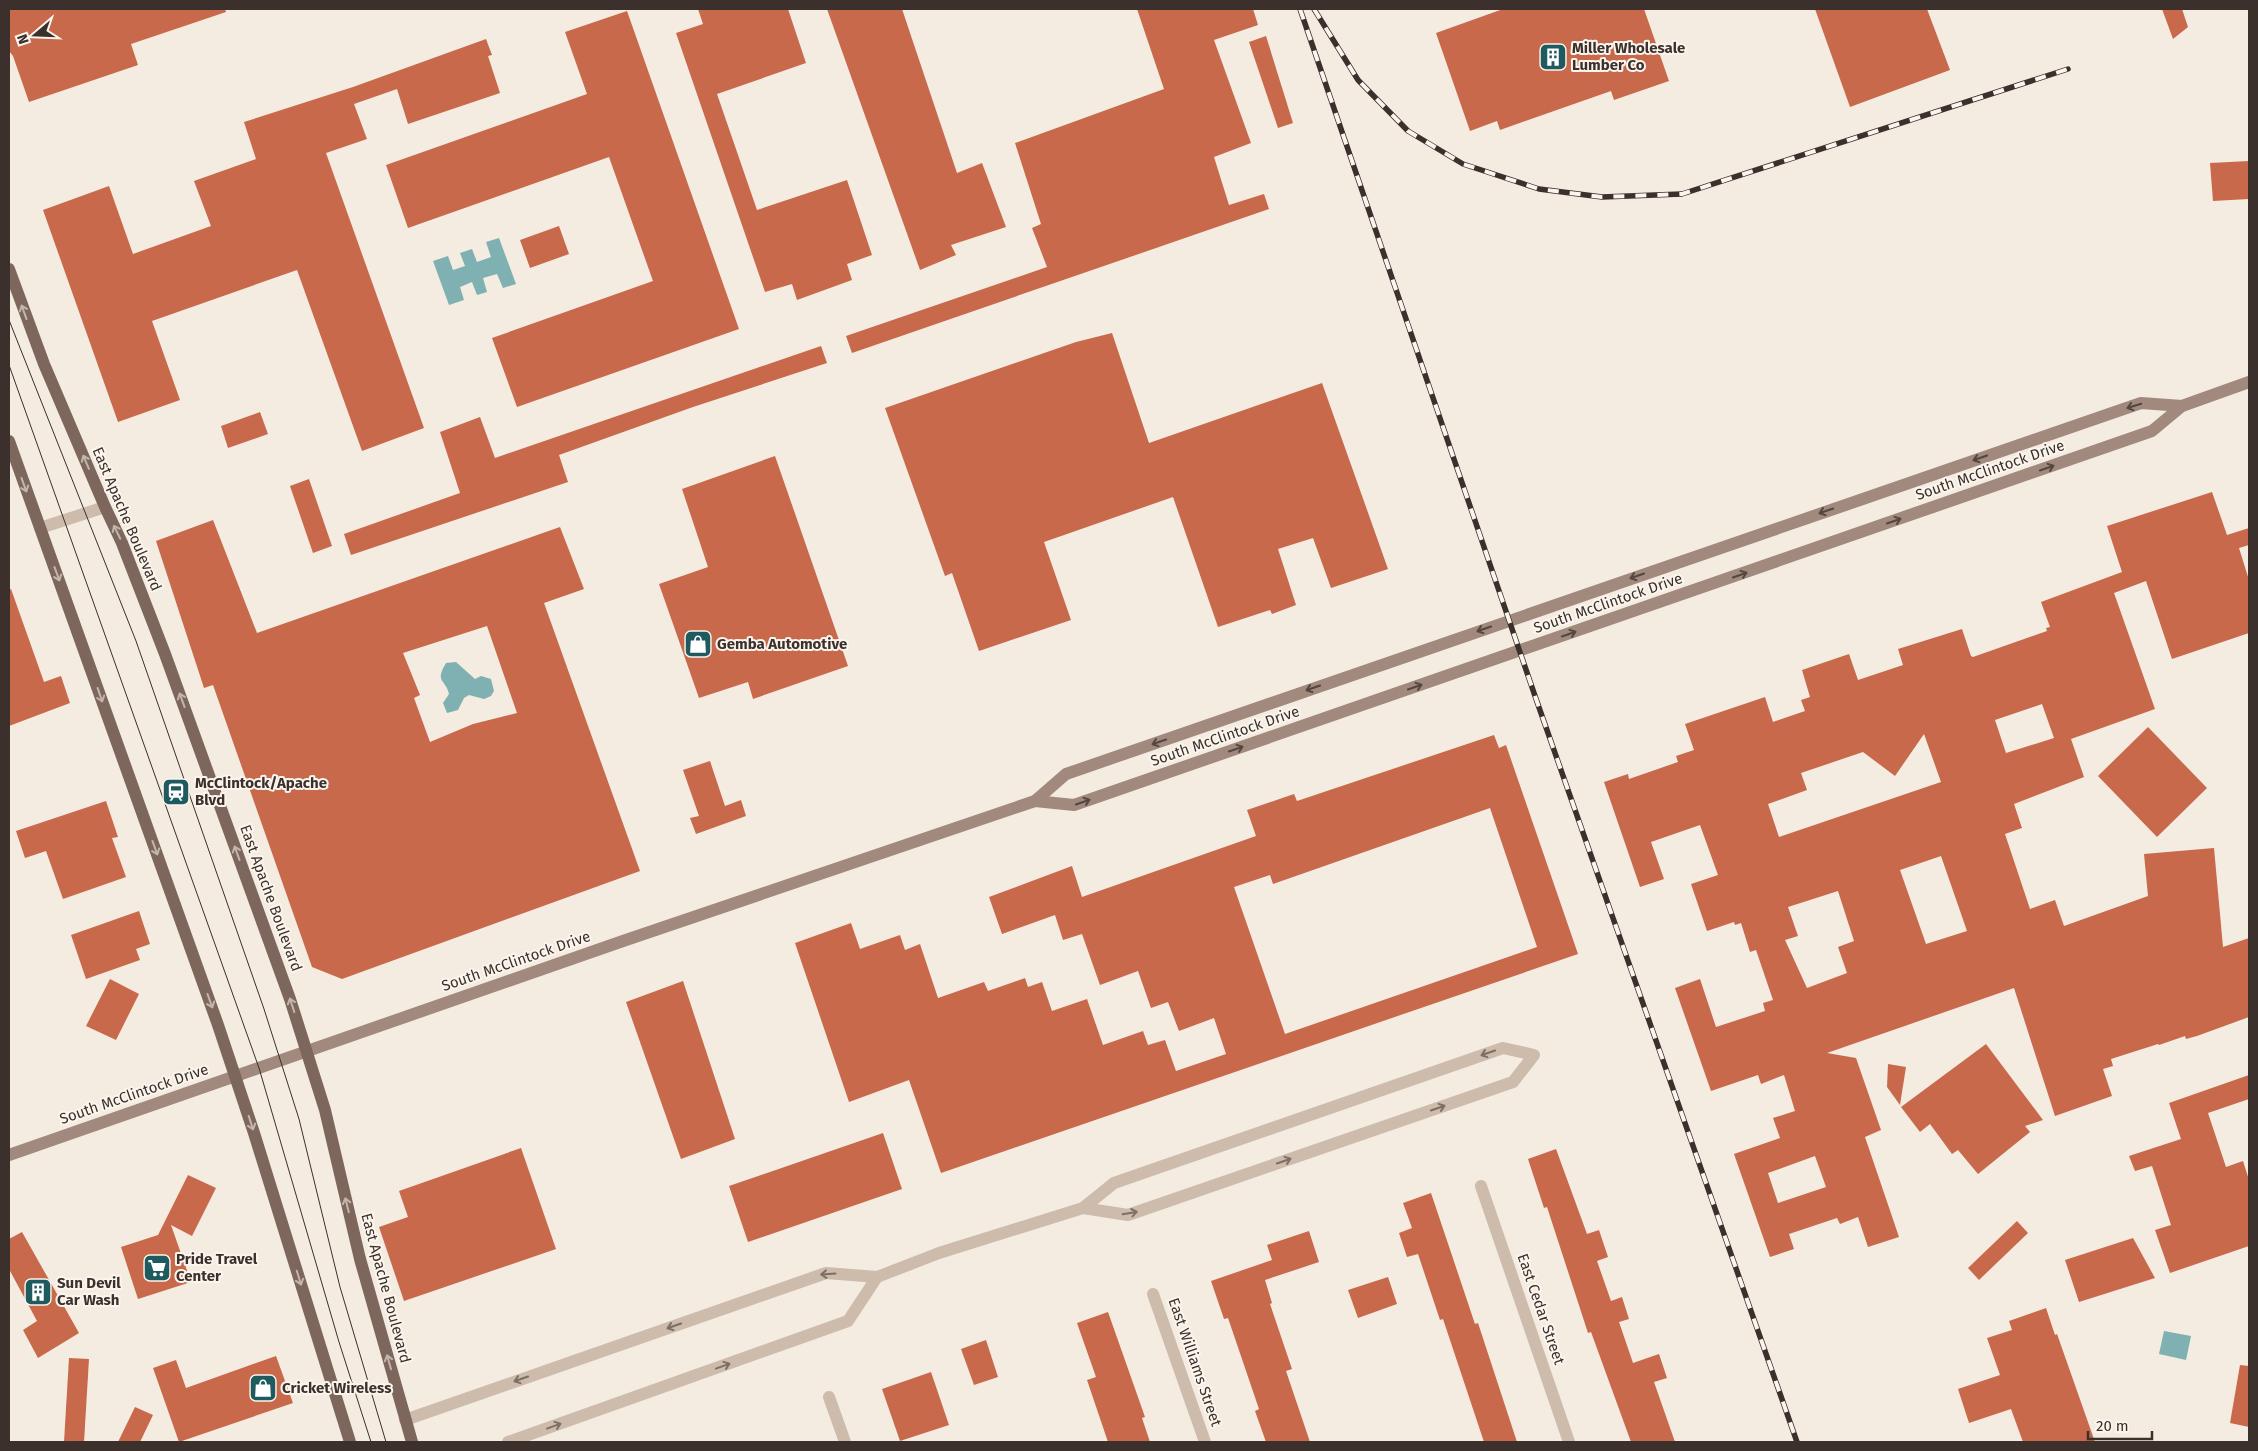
<svg xmlns="http://www.w3.org/2000/svg" width="2258" height="1451" font-family="'Fira Sans',sans-serif">
	<style>
		.water { fill: #7fb0b2 }
		.building { fill: #c8694b; fill-rule: evenodd }
		.lines { fill: none; stroke-linecap: round; stroke-linejoin: round }
		.minor { stroke: #cdbbac; stroke-width: 12 }
		.secondary { stroke: #a18a7d; stroke-width: 12 }
		.primary { stroke: #7d675c; stroke-width: 12 }
		.tram { stroke: #3b302b; stroke-width: 1 }
		.rail-casing { stroke: #3b302b; stroke-width: 5.5 }
		.rail { stroke: #fbf5ee; stroke-width: 4; stroke-dasharray: 11; stroke-linecap: butt }
		.oneway { stroke: #c2b5ac }
		.oneway2 { stroke: #544640 }
		.oneway3 { stroke: #7d6f65 }
		.labels { text-anchor: middle; dominant-baseline: central; stroke-width: 4; stroke-linejoin: round; paint-order: stroke }
		.poi-label { font-size: 15px; font-weight: bold; fill: #3b302b; stroke: #fbf5ee; text-anchor: start }
		.street-label { font-size: 15px; fill: #3b302b; stroke: #fbf5ee }
	</style>
	<rect width="100%" height="100%" fill="#f4ebe1"/>
	<g class="water">
		<path d="M 499,238 L 516,284 L 503,288 L 497,274 L 483,278 L 487,292 L 477,295 L 472,282 L 460,287 L 464,300 L 449,305 L 433,261 L 448,256 L 453,270 L 465,266 L 460,253 L 472,249 L 477,262 L 491,257 L 486,242 Z"/>
		<path d="M 456,662 L 475,679 L 481,676 L 491,679 L 494,691 L 491,696 L 484,699 L 469,695 L 464,698 L 458,710 L 447,713 L 443,703 L 449,694 C 446,679 434,683 446,663 Z"/>
		<path d="M 2164,1331 L 2191,1336 L 2186,1360 L 2159,1354 Z"/>
	</g>
	<g class="building">
		<path d="M 9,9 L 225,9 L 226,12 L 131,44 L 138,65 L 29,102 L 13,56 L 9,51 Z"/>
		<path d="M 698,9 L 788,9 L 806,63 L 717,94 L 757,210 L 847,180 L 872,255 L 847,264 L 852,280 L 797,300 L 792,284 L 765,292 L 676,33 L 703,24 Z"/>
		<path d="M 827,9 L 902,9 L 957,173 L 982,163 L 1006,227 L 951,245 L 956,255 L 920,270 Z"/>
		<path d="M 1137,9 L 1253,9 L 1258,25 L 1214,40 L 1251,143 L 1214,157 L 1229,205 L 1264,194 L 1269,209 L 852,353 L 846,336 L 1047,267 L 1032,228 L 1041,224 L 1015,143 L 1164,89 Z"/>
		<path d="M 1503,9 L 1644,9 L 1669,81 L 1614,100 L 1611,91 L 1500,130 L 1497,121 L 1470,131 L 1436,33 Z"/>
		<path d="M 1815,9 L 1927,9 L 1950,70 L 1850,107 Z"/>
		<path d="M 2162,9 L 2182,9 L 2188,27 L 2173,39 Z"/>
		<path d="M 627,11 L 739,329 L 517,407 L 492,338 L 653,281 L 609,157 L 408,228 L 386,165 L 587,94 L 565,32 Z"/>
		<path d="M 1266,36 L 1293,123 L 1278,128 L 1249,42 Z"/>
		<path d="M 486,39 L 492,55 L 488,56 L 500,93 L 408,124 L 397,89 L 354,104 L 367,139 L 326,153 L 424,428 L 362,451 L 297,270 L 152,321 L 180,400 L 118,422 L 43,210 L 109,186 L 133,254 L 211,226 L 194,181 L 256,159 L 244,122 L 353,87 Z"/>
		<path d="M 2249,161 L 2249,199 L 2213,201 L 2210,163 Z"/>
		<path d="M 559,226 L 569,254 L 530,268 L 520,240 Z"/>
		<path d="M 1112,333 L 1149,443 L 1322,383 L 1388,569 L 1331,588 L 1313,538 L 1278,549 L 1296,605 L 1272,614 L 1270,610 L 1218,627 L 1173,497 L 1044,542 L 1071,620 L 979,651 L 952,573 L 945,576 L 885,408 L 1076,342 Z"/>
		<path d="M 821,346 L 827,363 L 693,407 L 559,455 L 568,482 L 351,555 L 344,534 L 460,493 L 440,432 L 480,417 L 495,458 Z"/>
		<path d="M 260,412 L 268,434 L 228,448 L 221,426 Z"/>
		<path d="M 775,456 L 848,666 L 753,699 L 748,682 L 699,698 L 659,584 L 708,567 L 682,489 Z"/>
		<path d="M 309,479 L 332,546 L 313,553 L 290,486 Z"/>
		<path d="M 2212,492 L 2227,535 L 2249,528 L 2249,545 L 2239,548 L 2249,580 L 2249,633 L 2172,659 L 2146,581 L 2114,593 L 2155,709 L 2071,739 L 2084,777 L 2014,804 L 2022,828 L 2005,834 L 2030,909 L 2055,900 L 2064,926 L 2148,896 L 2144,854 L 2214,848 L 2223,947 L 2249,938 L 2249,1017 L 2197,1036 L 2186,1039 L 2185,1036 L 2159,1045 L 2158,1044 L 2111,1059 L 2113,1066 L 2103,1069 L 2112,1096 L 2055,1116 L 2014,988 L 1827,1053 L 1856,1058 L 1881,1130 L 1865,1137 L 1899,1237 L 1868,1247 L 1858,1217 L 1840,1224 L 1837,1218 L 1789,1234 L 1794,1249 L 1770,1257 L 1734,1154 L 1780,1138 L 1773,1118 L 1795,1111 L 1784,1075 L 1761,1084 L 1758,1075 L 1711,1091 L 1675,988 L 1700,979 L 1716,1027 L 1765,1011 L 1763,1003 L 1773,1000 L 1756,950 L 1750,952 L 1741,923 L 1735,925 L 1734,922 L 1707,931 L 1691,884 L 1718,875 L 1700,825 L 1651,842 L 1664,879 L 1640,887 L 1604,782 L 1628,774 L 1629,779 L 1678,762 L 1676,756 L 1694,750 L 1685,724 L 1765,697 L 1773,722 L 1805,711 L 1801,700 L 1810,697 L 1802,670 L 1849,654 L 1858,680 L 1903,665 L 1898,649 L 1962,629 L 1971,656 L 1973,657 L 2047,631 L 2046,628 L 2050,627 L 2041,602 L 2122,572 L 2107,526 ZM 2042,704 L 2054,738 L 2006,753 L 1995,720 ZM 1924,734 L 1941,782 L 1779,837 L 1768,804 L 1807,790 L 1801,773 L 1863,752 L 1895,776 ZM 1941,856 L 1967,931 L 1926,944 L 1900,870 ZM 1838,891 L 1854,941 L 1838,947 L 1847,973 L 1807,988 L 1785,940 L 1798,936 L 1788,907 ZM 1815,1156 L 1826,1187 L 1778,1203 L 1768,1173 Z"/>
		<path d="M 213,520 L 257,633 L 560,527 L 584,589 L 544,603 L 640,871 L 342,979 L 312,967 L 213,685 L 204,688 L 156,541 ZM 487,626 L 517,713 L 473,724 L 430,742 L 414,698 L 420,695 L 403,653 Z"/>
		<path d="M 11,589 L 44,682 L 61,676 L 70,703 L 9,726 L 9,590 Z"/>
		<path d="M 2148,727 L 2207,788 L 2157,837 L 2098,776 Z"/>
		<path d="M 1494,735 L 1499,748 L 1506,745 L 1578,954 L 941,1173 L 909,1080 L 849,1102 L 795,943 L 851,923 L 860,949 L 900,935 L 905,950 L 920,944 L 938,998 L 984,982 L 988,991 L 1025,978 L 1028,987 L 1042,982 L 1052,1011 L 1087,999 L 1103,1045 L 1143,1031 L 1148,1045 L 1165,1040 L 1176,1071 L 1226,1054 L 1214,1018 L 1179,1031 L 1168,1002 L 1151,1008 L 1138,971 L 1100,985 L 1082,934 L 1063,940 L 1055,915 L 1002,934 L 989,897 L 1072,866 L 1082,897 L 1256,836 L 1247,810 L 1294,794 L 1297,801 ZM 1490,808 L 1537,947 L 1285,1034 L 1234,887 L 1270,875 L 1273,884 Z"/>
		<path d="M 710,761 L 725,806 L 741,800 L 746,816 L 696,834 L 690,818 L 699,816 L 683,770 Z"/>
		<path d="M 106,801 L 118,837 L 112,838 L 126,877 L 63,899 L 46,851 L 25,858 L 16,831 Z"/>
		<path d="M 139,911 L 150,944 L 136,949 L 140,960 L 86,979 L 71,935 Z"/>
		<path d="M 110,979 L 139,994 L 116,1040 L 86,1026 Z"/>
		<path d="M 683,981 L 735,1139 L 681,1159 L 626,1002 Z"/>
		<path d="M 1986,1044 L 2043,1120 L 2025,1126 L 2030,1132 L 1978,1174 L 1958,1150 L 1952,1154 L 1930,1124 L 1920,1132 L 1901,1107 Z"/>
		<path d="M 1888,1064 L 1906,1067 L 1900,1105 L 1887,1087 Z"/>
		<path d="M 2249,1075 L 2249,1099 L 2208,1113 L 2226,1167 L 2243,1161 L 2249,1180 L 2249,1246 L 2170,1273 L 2155,1230 L 2171,1225 L 2152,1166 L 2135,1171 L 2129,1156 L 2181,1139 L 2169,1103 Z"/>
		<path d="M 883,1133 L 902,1189 L 748,1242 L 729,1186 Z"/>
		<path d="M 521,1148 L 556,1249 L 404,1301 L 379,1227 L 408,1217 L 399,1191 Z"/>
		<path d="M 1556,1149 L 1587,1234 L 1599,1230 L 1608,1257 L 1597,1261 L 1611,1301 L 1622,1297 L 1629,1319 L 1619,1322 L 1633,1363 L 1659,1354 L 1667,1378 L 1654,1382 L 1675,1442 L 1631,1442 L 1591,1332 L 1588,1333 L 1547,1207 L 1544,1208 L 1528,1159 Z"/>
		<path d="M 188,1175 L 216,1188 L 192,1236 L 171,1225 L 191,1282 L 138,1299 L 121,1247 L 158,1235 Z"/>
		<path d="M 1431,1193 L 1475,1324 L 1478,1323 L 1517,1442 L 1484,1442 L 1443,1319 L 1440,1320 L 1418,1254 L 1407,1257 L 1399,1233 L 1412,1228 L 1403,1203 Z"/>
		<path d="M 2017,1221 L 2028,1233 L 1979,1280 L 1968,1268 Z"/>
		<path d="M 1309,1231 L 1319,1262 L 1265,1280 L 1272,1303 L 1270,1304 L 1292,1369 L 1286,1371 L 1310,1442 L 1266,1442 L 1255,1411 L 1259,1409 L 1228,1318 L 1224,1319 L 1211,1281 L 1272,1260 L 1267,1245 Z"/>
		<path d="M 22,1232 L 79,1333 L 38,1358 L 23,1330 L 37,1321 L 9,1269 L 9,1239 Z"/>
		<path d="M 2133,1238 L 2155,1278 L 2079,1302 L 2065,1260 Z"/>
		<path d="M 1388,1277 L 1397,1304 L 1358,1318 L 1348,1290 Z"/>
		<path d="M 2046,1308 L 2055,1335 L 2057,1334 L 2095,1442 L 2023,1442 L 2011,1409 L 1969,1423 L 1958,1389 L 2000,1375 L 1987,1338 L 2012,1330 L 2009,1321 Z"/>
		<path d="M 1108,1312 L 1145,1417 L 1142,1418 L 1150,1442 L 1108,1442 L 1087,1380 L 1096,1377 L 1077,1323 Z"/>
		<path d="M 986,1340 L 998,1377 L 974,1385 L 961,1349 Z"/>
		<path d="M 276,1356 L 293,1403 L 179,1442 L 153,1368 L 176,1360 L 186,1388 Z"/>
		<path d="M 69,1358 L 89,1359 L 84,1442 L 64,1442 Z"/>
		<path d="M 2240,1365 L 2249,1366 L 2249,1427 L 2230,1423 Z"/>
		<path d="M 931,1372 L 949,1425 L 900,1441 L 882,1389 Z"/>
		<path d="M 135,1407 L 153,1415 L 140,1442 L 118,1442 Z"/>
	</g>
	<g class="lines">
		<g class="minor">
			<path d="M 40,528 L 105,507"/>
			<path d="M 1481,1186 L 1569,1442"/>
			<path d="M 1153,1294 L 1205,1442"/>
			<path d="M 829,1397 L 845,1442"/>
			<path d="M 405,1420 L 826,1273 L 877,1277 L 939,1253 L 1083,1208 L 1114,1183 L 1503,1048 L 1534,1055 L 1513,1082 L 1128,1215 L 1083,1208"/>
			<path d="M 508,1442 L 848,1321 L 877,1277"/>
		</g>
		<g class="secondary">
			<path d="M 1035,801 L 1074,805 L 2152,431 L 2182,406 L 2249,382"/>
			<path d="M 9,1155 L 623,941 L 1035,801 L 1066,774 L 2141,403 L 2182,406"/>
		</g>
		<g class="primary">
			<path d="M 9,269 L 44,364 L 105,507 L 122,543 L 165,654 L 290,999 L 325,1110 L 360,1259 L 412,1442"/>
			<path d="M 9,441 L 218,1025 L 254,1133 L 350,1442"/>
		</g>
		<g class="tram">
			<path d="M 9,320 L 136,641 L 264,1009 L 299,1119 L 340,1287 L 386,1442"/>
			<path d="M 9,365 L 259,1068 L 339,1342 L 371,1442"/>
		</g>
		<g class="rail-casing">
			<g id="rail">
				<path d="M 1300,9 L 1535,696 L 1797,1442"/>
				<path d="M 1314,9 L 1358,80 L 1408,131 L 1463,164 L 1539,189 L 1602,197 L 1682,194 L 2068,69"/>
			</g>
		</g>
		<use href="#rail" class="rail"/>
	</g>
	<defs><path id="oneway-shaft" d="M-6 0H5M1.5-3L5.5 0L1.5 3" fill="none" stroke-width="1.6" stroke-linecap="round" stroke-linejoin="round" transform="scale(1.25)"/></defs>
	<g class="oneway">
		<use href="#oneway-shaft" transform="translate(24 312) rotate(-110)"/>
		<use href="#oneway-shaft" transform="translate(86 462) rotate(-113)"/>
		<use href="#oneway-shaft" transform="translate(24 485) rotate(70)"/>
		<use href="#oneway-shaft" transform="translate(117 532) rotate(-116)"/>
		<use href="#oneway-shaft" transform="translate(57 574) rotate(70)"/>
		<use href="#oneway-shaft" transform="translate(100 695) rotate(71)"/>
		<use href="#oneway-shaft" transform="translate(182 700) rotate(-110)"/>
		<use href="#oneway-shaft" transform="translate(155 848) rotate(70)"/>
		<use href="#oneway-shaft" transform="translate(237 853) rotate(-110)"/>
		<use href="#oneway-shaft" transform="translate(210 1001) rotate(70)"/>
		<use href="#oneway-shaft" transform="translate(292 1005) rotate(-108)"/>
		<use href="#oneway-shaft" transform="translate(251 1123) rotate(72)"/>
		<use href="#oneway-shaft" transform="translate(347 1205) rotate(-104)"/>
		<use href="#oneway-shaft" transform="translate(299 1278) rotate(73)"/>
		<use href="#oneway-shaft" transform="translate(389 1362) rotate(-106)"/>
	</g>
	<g class="oneway2">
		<use href="#oneway-shaft" transform="translate(2134 406) rotate(163)"/>
		<use href="#oneway-shaft" transform="translate(1980 458) rotate(161)"/>
		<use href="#oneway-shaft" transform="translate(2047 468) rotate(-19)"/>
		<use href="#oneway-shaft" transform="translate(1826 511) rotate(161)"/>
		<use href="#oneway-shaft" transform="translate(1894 521) rotate(-19)"/>
		<use href="#oneway-shaft" transform="translate(1740 575) rotate(-19)"/>
		<use href="#oneway-shaft" transform="translate(1637 576) rotate(161)"/>
		<use href="#oneway-shaft" transform="translate(1484 629) rotate(161)"/>
		<use href="#oneway-shaft" transform="translate(1569 634) rotate(-19)"/>
		<use href="#oneway-shaft" transform="translate(1415 687) rotate(-19)"/>
		<use href="#oneway-shaft" transform="translate(1313 688) rotate(161)"/>
		<use href="#oneway-shaft" transform="translate(1159 742) rotate(161)"/>
		<use href="#oneway-shaft" transform="translate(1236 749) rotate(-19)"/>
		<use href="#oneway-shaft" transform="translate(1083 802) rotate(-19)"/>
	</g>
	<g class="oneway3">
		<use href="#oneway-shaft" transform="translate(1488 1053) rotate(161)"/>
		<use href="#oneway-shaft" transform="translate(1438 1108) rotate(-19)"/>
		<use href="#oneway-shaft" transform="translate(1284 1161) rotate(-19)"/>
		<use href="#oneway-shaft" transform="translate(1130 1213) rotate(-9)"/>
		<use href="#oneway-shaft" transform="translate(828 1274) rotate(176)"/>
		<use href="#oneway-shaft" transform="translate(674 1326) rotate(161)"/>
		<use href="#oneway-shaft" transform="translate(723 1366) rotate(-20)"/>
		<use href="#oneway-shaft" transform="translate(521 1379) rotate(161)"/>
		<use href="#oneway-shaft" transform="translate(554 1426) rotate(-20)"/>
	</g>
	<defs>
		<g id="building-square" transform="scale(1.4375)"><rect x="-9" y="-9" width="18" height="18" rx="4" fill="#1f5a5e" stroke="#fbf5ee"/><path d="M-4-6H4V6H1V3H-1V6H-4ZM-2.5-4.3h1.7v1.8h-1.7ZM.8-4.3h1.7v1.8H.8ZM-2.5-1h1.7V.8h-1.7ZM.8-1h1.7V.8H.8Z" fill="#fff"/></g>
		<g id="shop-square" transform="scale(1.4375)"><rect x="-9" y="-9" width="18" height="18" rx="4" fill="#1f5a5e" stroke="#fbf5ee"/><path d="M-5-2.5h2.3a2.7 3.5 0 0 1 5.4 0H5L5.5 6h-11ZM-1.5-2.5h3a1.5 2.3 0 0 0-3 0Z" fill="#fff"/></g>
		<g id="station-square" transform="scale(1.4375)"><rect x="-9" y="-9" width="18" height="18" rx="4" fill="#1f5a5e" stroke="#fbf5ee"/><path d="M-3-6H3Q5-6 5-4V2Q5 4 3 4L4.5 6H3L1.5 4h-3L-3 6H-4.5L-3 4Q-5 4-5 2V-4Q-5-6-3-6ZM-3.5-4v3h7v-3ZM-3.5 1v1.5H-2V1ZM2 1v1.5H3.5V1Z" fill="#fff"/></g>
		<g id="supermarket-square" transform="scale(1.4375)"><rect x="-9" y="-9" width="18" height="18" rx="4" fill="#1f5a5e" stroke="#fbf5ee"/><path d="M-6-5.5h2.5l.6 2H6L4.5 2H-2.5L-4.4-4H-6ZM-1.5 3.2a1.3 1.3 0 1 0 .1 0ZM3 3.2a1.3 1.3 0 1 0 .1 0Z" fill="#fff"/></g>
	</defs>
	<g fill-rule="evenodd">
		<use href="#building-square" x="1553" y="57"/>
		<use href="#shop-square" x="698" y="644"/>
		<use href="#station-square" x="176" y="792"/>
		<use href="#supermarket-square" x="157" y="1268"/>
		<use href="#building-square" x="38" y="1292"/>
		<use href="#shop-square" x="263" y="1388"/>
	</g>
	<g class="labels">
		<g class="poi-label">
			<text x="1572" y="48">Miller Wholesale<tspan x="1572" dy="17">Lumber Co</tspan></text>
			<text x="717" y="644">Gemba Automotive</text>
			<text x="195" y="783">McClintock/Apache<tspan x="195" dy="17">Blvd</tspan></text>
			<text x="176" y="1259">Pride Travel<tspan x="176" dy="17">Center</tspan></text>
			<text x="57" y="1283">Sun Devil<tspan x="57" dy="17">Car Wash</tspan></text>
			<text x="282" y="1388">Cricket Wireless</text>
		</g>
		<g class="street-label">
			<text transform="translate(1990 470) rotate(-19)">South McClintock Drive</text>
			<text transform="translate(127 519) rotate(67)">East Apache Boulevard</text>
			<text transform="translate(1608 603) rotate(-19)">South McClintock Drive</text>
			<text transform="translate(1225 736) rotate(-19)">South McClintock Drive</text>
			<text transform="translate(271 898) rotate(70)">East Apache Boulevard</text>
			<text transform="translate(516 961) rotate(-19)">South McClintock Drive</text>
			<text transform="translate(134 1094) rotate(-19)">South McClintock Drive</text>
			<text transform="translate(386 1288) rotate(75)">East Apache Boulevard</text>
			<text transform="translate(1541 1309) rotate(71)">East Cedar Street</text>
			<text transform="translate(1195 1362) rotate(71)">East Williams Street</text>
		</g>
	</g>
	<rect width="2258" height="1451" fill="none" stroke="#3b302b" stroke-width="20"/>
	<g transform="translate(35 35) rotate(251)" stroke="#fbf5ee" stroke-width="4" paint-order="stroke">
	<path d="M0-4L9 19L0 12L-9 19Z" fill="#3b302b"/>
	<text y="-8" font-size="14" font-weight="bold" text-anchor="middle" fill="#3b302b">N</text>
	</g>
	<path d="M2088 1431v8h64v-8" fill="none" stroke="#3b302b" stroke-width="2.5"/>
	<text x="2096" y="1431" font-size="15" fill="#3b302b" stroke="#fbf5ee" stroke-width="4" paint-order="stroke">20 m</text>
</svg>
